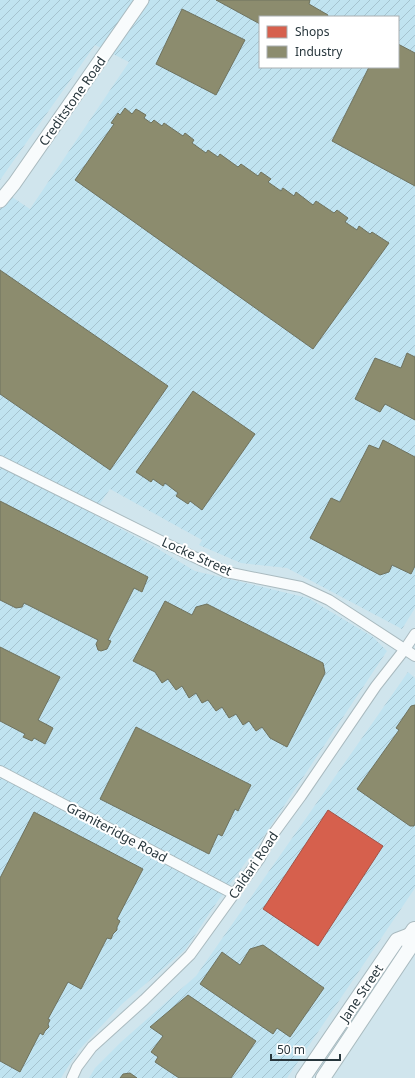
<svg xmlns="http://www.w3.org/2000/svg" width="415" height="1078" font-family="'Noto Sans',sans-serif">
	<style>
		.industrial { fill: url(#industrial-furrows); fill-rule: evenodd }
		.shops { fill: #d6604d; stroke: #a25348 }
		.industry { fill: #8c8c6e; stroke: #6e725f }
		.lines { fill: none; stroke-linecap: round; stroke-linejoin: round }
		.minor-casing { stroke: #a9babf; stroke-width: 12 }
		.tertiary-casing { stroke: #a9babf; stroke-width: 15 }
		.secondary-casing { stroke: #a9babf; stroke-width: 16 }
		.minor { stroke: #f8fbfc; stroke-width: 10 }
		.tertiary { stroke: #f8fbfc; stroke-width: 13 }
		.secondary { stroke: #f8fbfc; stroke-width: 14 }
		.labels { text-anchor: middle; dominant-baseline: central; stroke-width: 4; stroke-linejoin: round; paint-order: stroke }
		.street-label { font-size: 13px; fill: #27363c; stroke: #fff }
	</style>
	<defs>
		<pattern id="industrial-furrows" width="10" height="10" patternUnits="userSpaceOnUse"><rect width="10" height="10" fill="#c0e3f0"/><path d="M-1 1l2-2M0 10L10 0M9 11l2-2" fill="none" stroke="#a5c3cf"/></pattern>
	</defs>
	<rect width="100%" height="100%" fill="#d0e5ed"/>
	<g class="industrial">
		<path d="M 0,0 L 415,0 L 415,608 L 402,629 L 287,568 L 241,563 L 199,545 L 202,540 L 110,489 L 93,514 L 153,546 L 195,571 L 308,598 L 373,637 L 387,651 L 256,848 L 217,902 L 185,950 L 122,1004 L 78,1051 L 61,1078 L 0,1078 L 0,189 L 30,209 L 129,62 L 95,45 L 0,180 ZM 260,17 L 398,17 L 398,67 L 260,67 Z"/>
		<path d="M 408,672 L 415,678 L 415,888 L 287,1078 L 89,1078 L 95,1068 L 121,1042 L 196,976 Z"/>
	</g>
	<path class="shops" d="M 328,810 L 383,846 L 318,946 L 263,909 Z"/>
	<g class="industry">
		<path d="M 216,0 L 310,0 L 309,4 L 328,15 L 327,17 L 260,17 L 260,24 Z"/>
		<path d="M 182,9 L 245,40 L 216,95 L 156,64 Z"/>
		<path d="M 398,44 L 415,53 L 415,186 L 332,141 L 369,67 L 398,67 Z"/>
		<path d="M 125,108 L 132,114 L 136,109 L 146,115 L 144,118 L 151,123 L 154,120 L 162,126 L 164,123 L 183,136 L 185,133 L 194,140 L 192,143 L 206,153 L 208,150 L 218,157 L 220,154 L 238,167 L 241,164 L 258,176 L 261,172 L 271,179 L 268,182 L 281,191 L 283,188 L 294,196 L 296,192 L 313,205 L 316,201 L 334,213 L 337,210 L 348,218 L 345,222 L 357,230 L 359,226 L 370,234 L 372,232 L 389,243 L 313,349 L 75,180 L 114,124 L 111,123 L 118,113 L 120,115 Z"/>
		<path d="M 0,270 L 168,386 L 110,470 L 0,394 Z"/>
		<path d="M 407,353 L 415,357 L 415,420 L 385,404 L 380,412 L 355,399 L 375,358 L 401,368 Z"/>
		<path d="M 193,391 L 255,434 L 202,510 L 190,501 L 188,504 L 176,496 L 178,493 L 165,483 L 163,486 L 153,479 L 151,482 L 136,472 Z"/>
		<path d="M 383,440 L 415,457 L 415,566 L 411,574 L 392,565 L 389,572 L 380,575 L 310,538 L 331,498 L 340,502 L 369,445 L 379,449 Z"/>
		<path d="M 0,501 L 148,577 L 142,592 L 134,588 L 108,640 L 111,641 L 107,649 L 101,651 L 98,650 L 96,644 L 98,640 L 24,603 L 22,607 L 16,608 L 0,600 Z"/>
		<path d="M 165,601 L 192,615 L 196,607 L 207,604 L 323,663 L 325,673 L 287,747 L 270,738 L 262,727 L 256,731 L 249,721 L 243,725 L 236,714 L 229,718 L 222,707 L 216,711 L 208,700 L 202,703 L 196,693 L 189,698 L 182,686 L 176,690 L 168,679 L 162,683 L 155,672 L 133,661 Z"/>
		<path d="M 0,647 L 60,677 L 38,720 L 53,728 L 45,744 L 34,738 L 32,741 L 23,737 L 25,734 L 0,721 Z"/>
		<path d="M 415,705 L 415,824 L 414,826 L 410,826 L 357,789 L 399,730 L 396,728 L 411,706 Z"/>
		<path d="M 136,727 L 251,785 L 238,811 L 235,809 L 222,836 L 218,834 L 209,854 L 100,799 Z"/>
		<path d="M 34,812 L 143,869 L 117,919 L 120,921 L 117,927 L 117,930 L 113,934 L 111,939 L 107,938 L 81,989 L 68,982 L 48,1019 L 50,1020 L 48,1024 L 49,1027 L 45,1031 L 43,1035 L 40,1033 L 20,1072 L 0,1061 L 0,878 Z"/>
		<path d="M 263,945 L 324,988 L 290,1037 L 277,1028 L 273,1034 L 200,984 L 222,952 L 240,965 L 250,949 Z"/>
		<path d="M 188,995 L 256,1041 L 231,1078 L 179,1078 L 155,1062 L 158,1057 L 151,1052 L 163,1036 L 150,1027 Z"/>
		<path d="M 130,1073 L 137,1078 L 120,1078 L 123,1074 Z"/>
	</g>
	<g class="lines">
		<g class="minor-casing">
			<g id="minor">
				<path d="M 0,461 L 171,546 L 226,572 L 301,587 L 329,600 L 415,656"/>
				<path d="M 0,771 L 234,894"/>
				<path d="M 72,1078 L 77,1067 L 92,1047 L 144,1000 L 190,955 L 260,858 L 271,837 L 301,796 L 376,686 L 405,649 L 415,634"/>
			</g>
		</g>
		<g class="tertiary-casing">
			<path id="tertiary" d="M 0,201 L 14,184 L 142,0"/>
		</g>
		<g class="secondary-casing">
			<g id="secondary">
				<path d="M 303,1078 L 397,940 L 410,935"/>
				<path d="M 323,1078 L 409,949 L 410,935 L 414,929"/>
			</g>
		</g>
		<use href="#minor" class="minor"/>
		<use href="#tertiary" class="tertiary"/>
		<use href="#secondary" class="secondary"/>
	</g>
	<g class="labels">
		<g class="street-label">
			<text transform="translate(72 101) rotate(-55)">Creditstone Road</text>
			<text transform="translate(197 556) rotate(24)">Locke Street</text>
			<text transform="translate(117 832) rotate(28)">Graniteridge Road</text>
			<text transform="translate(253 865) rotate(-56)">Caldari Road</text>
			<text transform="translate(361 993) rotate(-56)">Jane Street</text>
		</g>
	</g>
	<rect x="259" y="16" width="140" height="52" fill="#ffffff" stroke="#a9afb1"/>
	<rect x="267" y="26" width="20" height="12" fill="#d6604d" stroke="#a9afb1"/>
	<text x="295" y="36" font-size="12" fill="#27363c">Shops</text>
	<rect x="267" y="46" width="20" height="12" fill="#8c8c6e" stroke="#a9afb1"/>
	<text x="295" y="56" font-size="12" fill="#27363c">Industry</text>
	<path d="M271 1054v6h69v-6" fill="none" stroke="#27363c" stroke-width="2"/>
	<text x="277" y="1054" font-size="12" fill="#27363c" stroke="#ffffff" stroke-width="3" paint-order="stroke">50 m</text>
</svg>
